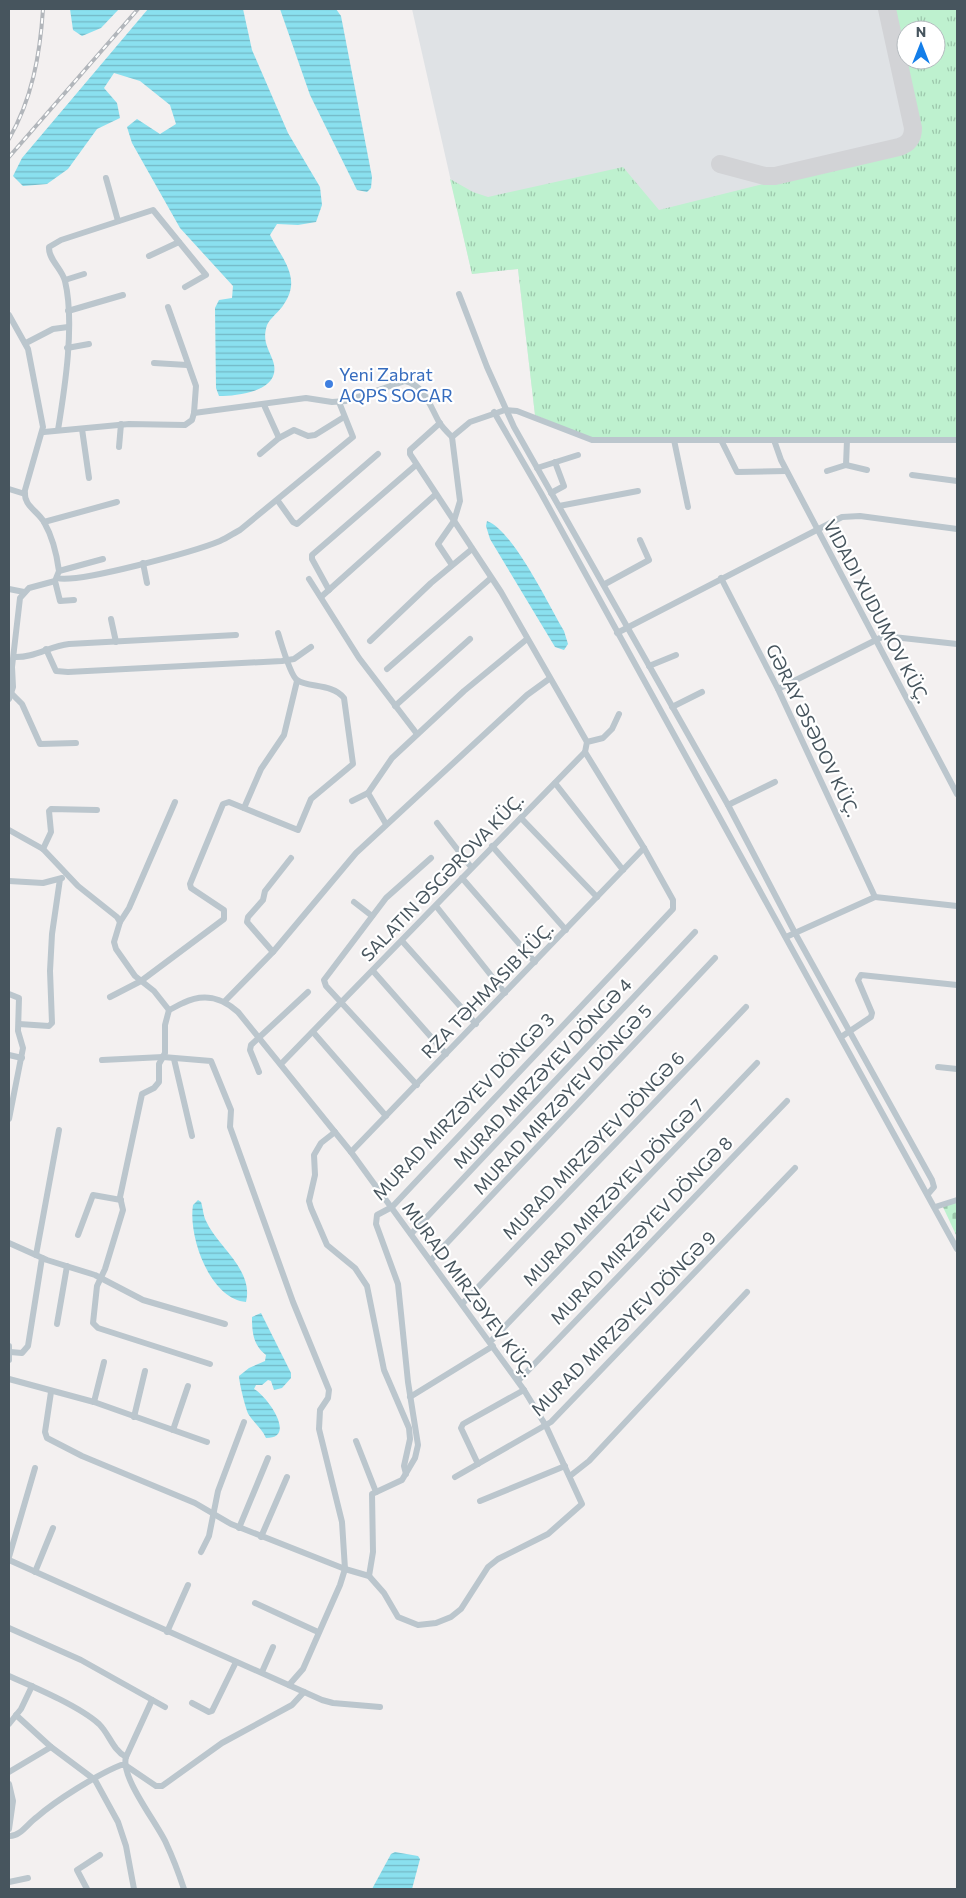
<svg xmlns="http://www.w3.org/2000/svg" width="966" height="1898" font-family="Commissioner,sans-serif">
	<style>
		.airport { fill: #dfe2e5; fill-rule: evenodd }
		.grass { fill: url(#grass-tufts); fill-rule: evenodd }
		.cemetery { fill: url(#cemetery-stones) }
		.water { fill: url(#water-rules) }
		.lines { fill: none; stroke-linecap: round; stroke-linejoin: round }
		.taxiway { stroke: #d2d3d6; stroke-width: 18 }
		.minor { stroke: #bbc6cd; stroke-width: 6 }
		.rail-casing { stroke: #b2b6bb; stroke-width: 4 }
		.rail { stroke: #fff; stroke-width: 2; stroke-dasharray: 5.5; stroke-linecap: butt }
		.shop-dot { fill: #3f7fe0; stroke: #fff; stroke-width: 2 }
		.labels { text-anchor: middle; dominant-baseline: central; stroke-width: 4.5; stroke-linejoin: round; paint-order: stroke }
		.shop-label { font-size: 18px; fill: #366cbe; stroke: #fff; text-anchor: start }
		.street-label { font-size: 18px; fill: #47555e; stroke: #fff }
	</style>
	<defs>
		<pattern id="grass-tufts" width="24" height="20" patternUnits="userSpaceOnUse" patternTransform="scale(1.25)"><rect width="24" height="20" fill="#bef1cf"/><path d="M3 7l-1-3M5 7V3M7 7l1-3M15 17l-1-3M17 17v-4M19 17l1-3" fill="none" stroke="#9cc6ab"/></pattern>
		<pattern id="cemetery-stones" width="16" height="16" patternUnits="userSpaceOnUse" patternTransform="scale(1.25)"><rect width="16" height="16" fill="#bef1cf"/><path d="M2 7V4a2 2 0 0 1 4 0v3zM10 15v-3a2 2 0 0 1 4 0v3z" fill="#9cc6ab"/></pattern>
		<pattern id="water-rules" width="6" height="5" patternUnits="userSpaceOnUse" patternTransform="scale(1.25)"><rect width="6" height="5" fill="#8ae0ef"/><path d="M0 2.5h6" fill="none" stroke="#73b8c5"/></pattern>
	</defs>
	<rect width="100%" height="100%" fill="#f3f0f0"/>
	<path class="airport" d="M 412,9 L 957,9 L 957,437 L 535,415 L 518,269 L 472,274 ZM 906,30 L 936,30 L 936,60 L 906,60 Z"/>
	<path class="grass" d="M 889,9 L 957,9 L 957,437 L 588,437 L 535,415 L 518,269 L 472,274 L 450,179 L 473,192 L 488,197 L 623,167 L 659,210 L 903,149 L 913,140 L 915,130 ZM 906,30 L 936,30 L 936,60 L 906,60 Z"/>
	<path class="cemetery" d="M 957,1201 L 957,1237 L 943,1207 Z"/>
	<g class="water">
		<path d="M 70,9 L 119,9 L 101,28 L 82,36 L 73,30 Z"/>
		<path d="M 148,9 L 243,9 L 252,50 L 288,133 L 320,187 L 322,205 L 316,222 L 298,225 L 277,224 L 270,235 C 282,259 302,278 284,304 C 280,311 270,318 267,325 C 262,341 268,347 273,361 C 283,391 239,396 219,396 L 216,388 L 215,308 L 219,300 L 232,298 L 233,286 L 180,228 L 132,143 L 127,127 L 137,119 L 160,134 L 176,124 L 170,105 L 140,81 L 114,73 L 104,88 L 117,103 L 120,118 L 97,129 L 68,169 L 47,184 L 23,186 L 13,176 L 22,158 Z"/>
		<path d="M 280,9 L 336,9 L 341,16 L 372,177 L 371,188 L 367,192 L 357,190 L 310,95 Z"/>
		<path d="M 487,521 C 513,530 549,606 564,631 L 568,644 L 564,650 L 555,647 L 490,539 L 486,526 Z"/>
		<path d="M 198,1200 L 201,1202 C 203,1208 203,1215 206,1221 C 218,1247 254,1270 246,1302 C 210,1299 188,1237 193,1205 Z"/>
		<path d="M 261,1313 L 291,1373 L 291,1378 L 282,1388 L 274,1390 L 271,1381 L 268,1380 L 262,1385 L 256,1385 L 254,1389 C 266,1395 298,1438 266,1438 C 262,1429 255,1424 249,1415 C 246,1411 239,1382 239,1376 L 249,1368 L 265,1361 L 266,1355 C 253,1345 252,1332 252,1317 Z"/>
		<path d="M 395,1852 L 418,1856 L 420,1859 L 412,1889 L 372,1889 L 391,1854 Z"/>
	</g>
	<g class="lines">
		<path class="taxiway" d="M 720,164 L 765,176 L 775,176 L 899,147 C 908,144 913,139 913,128 L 887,9"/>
		<g class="minor">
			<path d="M 106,178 L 118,221"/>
			<path d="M 149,256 L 179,242"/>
			<path d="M 65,280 L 84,274"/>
			<path d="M 459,294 L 487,367 L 514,427 L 728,805 L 795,933 L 932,1180 L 934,1187 L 928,1194"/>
			<path d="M 68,311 L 123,295"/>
			<path d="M 9,315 L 28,349 L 43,427 L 25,490 C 23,506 37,510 44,522 C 52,536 57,556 59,571 L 55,581 L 29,588 L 20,598 L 12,667 L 13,687 L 9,699"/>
			<path d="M 26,343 L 53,329 L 68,327"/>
			<path d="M 67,348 L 89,344"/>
			<path d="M 154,363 L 187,365"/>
			<path d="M 264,405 L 279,438"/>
			<path d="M 494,412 L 541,493 L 957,1249"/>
			<path d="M 194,413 L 306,398 L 332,402 L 346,401 L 405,381 C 424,385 430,406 439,422 C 442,427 447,432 452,437"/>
			<path d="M 440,423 L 410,450 L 410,454 L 501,592 L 587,742"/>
			<path d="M 82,429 L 89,478"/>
			<path d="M 58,430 C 65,387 75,323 65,281 C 62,269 48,259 49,247 L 61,240 L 153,210 L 206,275 L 185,287"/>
			<path d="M 44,432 L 129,424 L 185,425 L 192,420 L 194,413 L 196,386 L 168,307"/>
			<path d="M 674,440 L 688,507"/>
			<path d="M 721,440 L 737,472 L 786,471"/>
			<path d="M 774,440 L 781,460 L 957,794"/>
			<path d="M 119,447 L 121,424"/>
			<path d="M 260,454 L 279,438 L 294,430 L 308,436 L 315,435 L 344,417"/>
			<path d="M 846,465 L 847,440"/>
			<path d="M 537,468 L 578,455"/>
			<path d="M 827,471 L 846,465 L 867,470"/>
			<path d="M 912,475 L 957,481"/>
			<path d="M 9,489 L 25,494"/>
			<path d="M 551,493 L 564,486 L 555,462"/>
			<path d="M 278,501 L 293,522 L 297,524 L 378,454"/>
			<path d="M 559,506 L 638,491"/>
			<path d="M 44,522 L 117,502"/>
			<path d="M 143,563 L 147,583"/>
			<path d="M 452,565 L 438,544 L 454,521 L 460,501 L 452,437 L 470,422 L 505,410 L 517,411 L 592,440 L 957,440"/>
			<path d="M 59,571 L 103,559"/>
			<path d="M 57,578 C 77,584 196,551 220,541 C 227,538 234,533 240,530 L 353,437 L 339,402"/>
			<path d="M 721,578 L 778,689 L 875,897"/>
			<path d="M 309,579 L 359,658 L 417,734"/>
			<path d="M 55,581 L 60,601 L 74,600"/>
			<path d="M 605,584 L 649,560 L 640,540"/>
			<path d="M 9,589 L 24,592"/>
			<path d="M 329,590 L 312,559 L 312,555 L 416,465"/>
			<path d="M 321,597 L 435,495"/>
			<path d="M 111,619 L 116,642"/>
			<path d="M 617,633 L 842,517 L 860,516 L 957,529"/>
			<path d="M 370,641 L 431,583 L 472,549"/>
			<path d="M 46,649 L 56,671 L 68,672 L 282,661 L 294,659 L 311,647"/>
			<path d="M 14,657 C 34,658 50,646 69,644 L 236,635"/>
			<path d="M 649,666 L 676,655"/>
			<path d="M 387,669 L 491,578"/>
			<path d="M 778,689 L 884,636 L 957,644"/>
			<path d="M 12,694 L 22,704 L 40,744 L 76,743"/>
			<path d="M 395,706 L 470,639"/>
			<path d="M 672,707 L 702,692"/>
			<path d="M 555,783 L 623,870"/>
			<path d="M 352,801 L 368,793"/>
			<path d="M 728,805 L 775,782"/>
			<path d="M 244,808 L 261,769 L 284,735 L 297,681"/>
			<path d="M 521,818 L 597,897"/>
			<path d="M 437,823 L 471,867"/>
			<path d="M 386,824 L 368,793 L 392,758 L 464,691 L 527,639"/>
			<path d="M 9,830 L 43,849 L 78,886 L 117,917 L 120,922 L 114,942 L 116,949 L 135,976 L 154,991 L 169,1010 C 174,1008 178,1005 183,1003 C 203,993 222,997 238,1012 L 351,1152 L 524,1390 L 546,1426 L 582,1504 L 548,1534 L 498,1559 L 488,1567 L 461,1609 L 451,1617 L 436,1623 L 418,1625 L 398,1617 L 384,1593 L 369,1576 L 345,1569 L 231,1524 L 195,1503 L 82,1456 L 47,1438 L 45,1432 L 51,1392"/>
			<path d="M 492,846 L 566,930"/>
			<path d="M 43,849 L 51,832 L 49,811 L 51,809 L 97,810"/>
			<path d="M 462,878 L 535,962"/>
			<path d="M 9,881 L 43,883 L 62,878"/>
			<path d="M 875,897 L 957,906"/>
			<path d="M 354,902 L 372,916"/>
			<path d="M 436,906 L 505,993"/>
			<path d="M 120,922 L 129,908 L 175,802"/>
			<path d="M 786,937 L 875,897"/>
			<path d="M 402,941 L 476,1024"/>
			<path d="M 273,952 L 247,922 L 248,917 L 263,900 L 265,891 L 291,858"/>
			<path d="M 373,971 L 446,1054"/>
			<path d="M 9,994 L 19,998 L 18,1031 L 23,1048 L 9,1119"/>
			<path d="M 110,997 L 141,981 L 224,919 L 224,910 L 191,888 L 190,884 L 223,804 L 229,802 L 298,830 L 311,799 L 353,764 L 344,698 C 332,683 308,688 297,680 C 290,675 281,642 278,633"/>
			<path d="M 225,1001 L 273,952 L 356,853 L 527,695 L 549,679"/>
			<path d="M 169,1010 L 165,1025 L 165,1053 L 159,1064 L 159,1082 L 154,1088 L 142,1094 L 120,1197 L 123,1210 L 105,1269 L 97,1286 L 93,1323 L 98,1328 L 210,1364"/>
			<path d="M 19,1024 L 49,1026 L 52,1023 L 50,971 L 52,934 L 60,879"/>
			<path d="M 313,1032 L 386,1116"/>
			<path d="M 841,1037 L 871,1017 L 872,1013 L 858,980 L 861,975 L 957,985"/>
			<path d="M 9,1055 L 22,1058"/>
			<path d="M 174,1059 L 192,1136"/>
			<path d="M 102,1060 L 163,1057 L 211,1061 L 231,1110 L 230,1127 L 293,1302 L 329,1390 L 328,1398 L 320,1410 L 319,1429 L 342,1522 L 345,1569 L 340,1585 L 303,1669 L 289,1685"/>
			<path d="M 281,1064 L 585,752 L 587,742 L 603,738 L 612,729 L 619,714"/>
			<path d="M 938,1067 L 957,1069"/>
			<path d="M 259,1072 L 250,1050 L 251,1045 L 308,992"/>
			<path d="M 417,1085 L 326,986 L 324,980 L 386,898 L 431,858"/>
			<path d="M 335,1132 L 321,1143 L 314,1155 L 315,1175 L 309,1201 L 311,1208 L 327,1245 L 355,1268 L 367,1286 L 384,1370 L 409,1428 L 410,1439 L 404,1466 L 406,1474"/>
			<path d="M 351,1152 L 644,848"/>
			<path d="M 935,1207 L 957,1200"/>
			<path d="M 411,1234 L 695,932"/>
			<path d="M 78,1235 L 93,1195 L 121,1200"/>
			<path d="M 9,1243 L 47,1260 L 95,1275 L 143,1300 L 225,1324"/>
			<path d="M 36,1255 L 59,1130"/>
			<path d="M 431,1260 L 715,958"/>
			<path d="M 462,1304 L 746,1007"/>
			<path d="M 57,1324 L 67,1266"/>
			<path d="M 490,1342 L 757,1063"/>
			<path d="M 9,1346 L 9,1360"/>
			<path d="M 10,1352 L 22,1353 L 28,1346 L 42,1258"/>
			<path d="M 9,1379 L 94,1402 L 207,1442"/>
			<path d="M 518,1381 L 787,1101"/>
			<path d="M 410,1397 L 493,1346"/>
			<path d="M 94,1402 L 104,1362"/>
			<path d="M 134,1417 L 145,1371"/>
			<path d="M 173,1430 L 188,1386"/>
			<path d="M 356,1441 L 376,1492"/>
			<path d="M 478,1464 L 461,1428 L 463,1424 L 524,1390"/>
			<path d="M 570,1476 L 589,1461 L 747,1292"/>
			<path d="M 455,1477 L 551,1422 L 795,1168"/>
			<path d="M 480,1501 L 565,1466"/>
			<path d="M 239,1528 L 268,1458"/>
			<path d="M 261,1537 L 287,1477"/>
			<path d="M 201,1552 L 209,1536 L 218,1491 L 244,1422"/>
			<path d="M 9,1557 L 35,1468"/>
			<path d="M 9,1560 L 322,1700 L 333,1703 L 380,1707"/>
			<path d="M 35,1572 L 53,1528"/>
			<path d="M 369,1576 L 373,1552 L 372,1494 L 402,1480 L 415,1458 L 418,1445 L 408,1382 L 398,1284 L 376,1224 L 377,1215 L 392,1207 L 673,909 L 673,900 L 644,848 L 585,752"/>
			<path d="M 255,1603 L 318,1632"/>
			<path d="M 9,1628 L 81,1660 L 165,1707"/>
			<path d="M 167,1632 L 188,1585"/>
			<path d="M 262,1672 L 273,1647"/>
			<path d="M 9,1676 C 34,1687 79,1706 99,1724 C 110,1735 112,1749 126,1757"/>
			<path d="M 152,1700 L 126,1757 C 120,1777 157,1823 166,1843 C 173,1858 179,1874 184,1889"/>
			<path d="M 192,1703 L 209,1712 L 212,1711 L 236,1662"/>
			<path d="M 16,1715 L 51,1747 L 95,1780 L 118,1822 L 126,1846 L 134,1889"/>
			<path d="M 9,1724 L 21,1709 L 32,1686"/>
			<path d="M 9,1772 L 51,1747"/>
			<path d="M 9,1784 L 13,1801 L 9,1829"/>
			<path d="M 9,1836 C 20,1837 28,1823 37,1817 C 55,1801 98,1774 121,1765 L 125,1765 L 156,1786 L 162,1786 L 222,1743 L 292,1705 L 304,1692"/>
			<path d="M 9,1882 L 28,1878"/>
			<path d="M 87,1889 L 77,1870 L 100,1855"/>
		</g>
		<g class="rail-casing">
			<g id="rail">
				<path d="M 9,139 C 32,99 40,55 43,9"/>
				<path d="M 9,157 L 138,9"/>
			</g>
		</g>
		<use href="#rail" class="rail"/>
	</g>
	<circle class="shop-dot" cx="329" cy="384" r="5"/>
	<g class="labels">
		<g class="shop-label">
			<text x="339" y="374">Yeni Zabrat<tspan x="339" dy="21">AQPS SOCAR</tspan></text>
		</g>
		<g class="street-label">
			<text transform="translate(877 611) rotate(62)">VIDADI XUDUMOV KÜÇ.</text>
			<text transform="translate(813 730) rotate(64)">GƏRAY ƏSƏDOV KÜÇ.</text>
			<text transform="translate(442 877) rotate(-46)">SALATIN ƏSGƏROVA KÜÇ.</text>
			<text transform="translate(487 990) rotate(-46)">RZA TƏHMASIB KÜÇ.</text>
			<text transform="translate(542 1073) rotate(-47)">MURAD MIRZƏYEV DÖNGƏ 4</text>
			<text transform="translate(562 1099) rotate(-47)">MURAD MIRZƏYEV DÖNGƏ 5</text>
			<text transform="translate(463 1106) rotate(-46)">MURAD MIRZƏYEV DÖNGƏ 3</text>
			<text transform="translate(593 1145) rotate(-46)">MURAD MIRZƏYEV DÖNGƏ 6</text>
			<text transform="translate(613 1192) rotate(-46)">MURAD MIRZƏYEV DÖNGƏ 7</text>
			<text transform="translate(641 1230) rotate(-46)">MURAD MIRZƏYEV DÖNGƏ 8</text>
			<text transform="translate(469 1289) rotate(54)">MURAD MIRZƏYEV KÜÇ.</text>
			<text transform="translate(623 1323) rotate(-45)">MURAD MIRZƏYEV DÖNGƏ 9</text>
		</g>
	</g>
	<rect width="966" height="1898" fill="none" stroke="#47555e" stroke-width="20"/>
	<g transform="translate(921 45)"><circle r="24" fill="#ffffff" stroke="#b5bbbf"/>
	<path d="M0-4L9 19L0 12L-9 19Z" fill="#147ee9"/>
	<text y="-8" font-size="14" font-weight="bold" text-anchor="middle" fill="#47555e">N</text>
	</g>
</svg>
